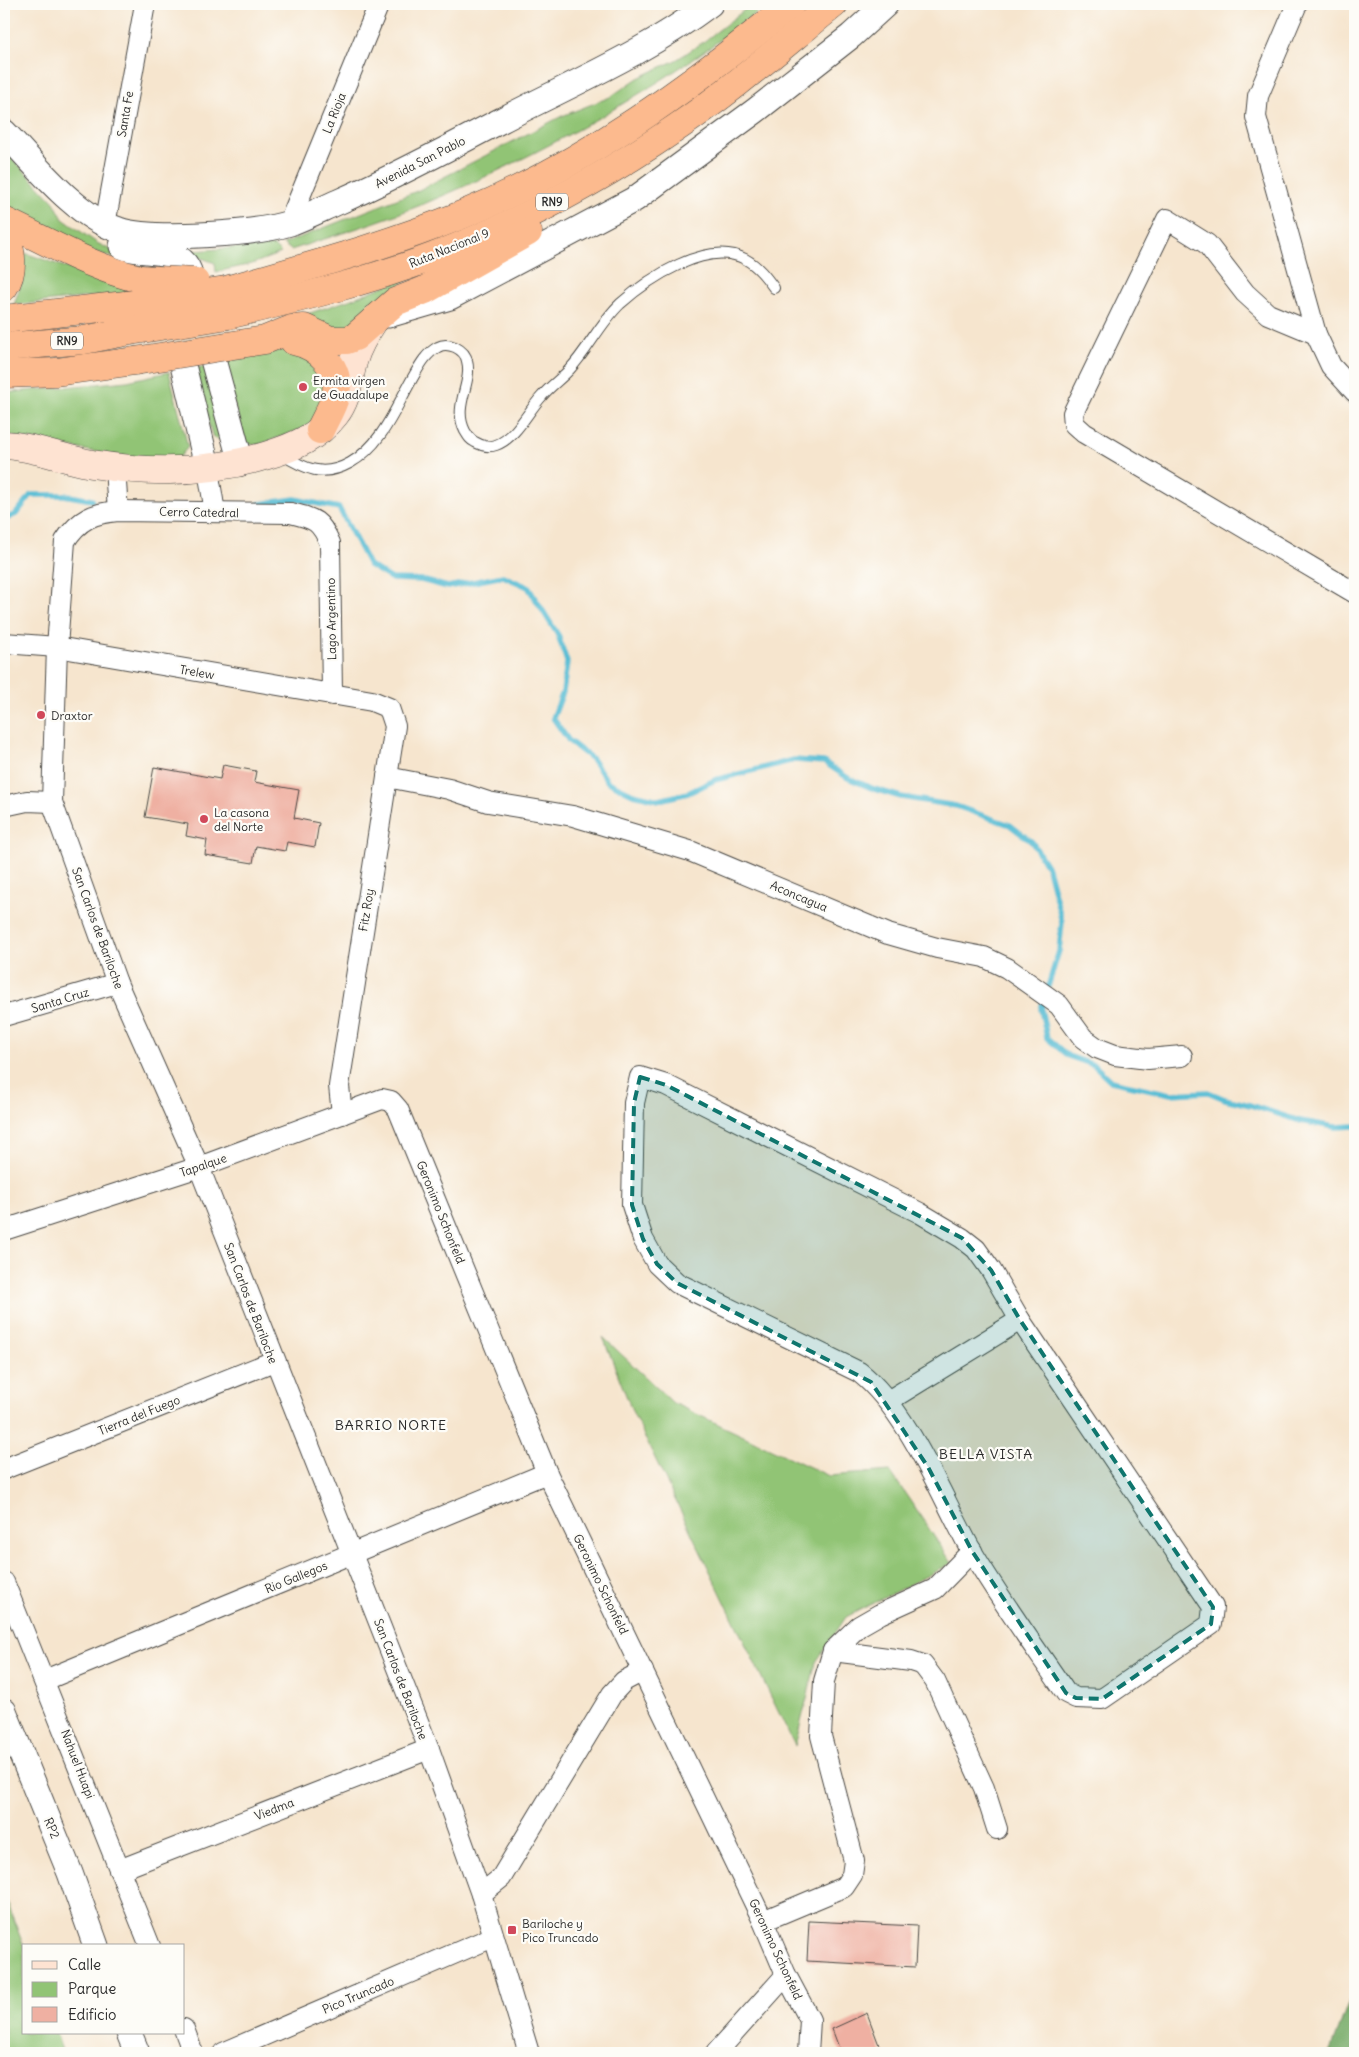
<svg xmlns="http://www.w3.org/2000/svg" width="1359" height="2057" font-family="Delius,sans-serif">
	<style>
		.green { fill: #91c475; stroke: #5e7850 }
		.forest { fill: #74aa66; stroke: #506a48 }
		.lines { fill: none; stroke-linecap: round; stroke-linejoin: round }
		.stream { stroke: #55bbd3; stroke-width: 5.5 }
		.building { fill: #efb0a2 }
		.service-casing { stroke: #494743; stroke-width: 12 }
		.minor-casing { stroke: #494743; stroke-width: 22 }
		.tertiary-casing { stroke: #494743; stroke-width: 27 }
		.secondary-casing { stroke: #494743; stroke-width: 29 }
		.motorway-casing { stroke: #494743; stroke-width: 29 }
		.service { stroke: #fff; stroke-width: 10 }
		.minor { stroke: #fff; stroke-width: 20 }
		.tertiary { stroke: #fff; stroke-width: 25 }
		.secondary { stroke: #fee3d2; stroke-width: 28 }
		.motorway { stroke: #fcba8e; stroke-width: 28 }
		.motorway-bridge-casing { stroke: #494743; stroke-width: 29; stroke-linecap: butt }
		.motorway-bridge { stroke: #fcba8e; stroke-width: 28 }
		.marked { fill: #0f766e; fill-opacity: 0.2; stroke: #0f766e; stroke-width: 4; stroke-dasharray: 10 6; stroke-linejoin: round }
		.poi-dot { fill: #d1495b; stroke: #fdfcf7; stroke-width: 2 }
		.labels { text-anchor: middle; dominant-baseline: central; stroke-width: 4.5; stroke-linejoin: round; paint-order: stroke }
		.shield { fill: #fdfcf7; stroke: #6a6a68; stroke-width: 1 }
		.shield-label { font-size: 11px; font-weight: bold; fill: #2b2b2b }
		.street-label { font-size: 12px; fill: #2b2b2b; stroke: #fdfcf7 }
		.poi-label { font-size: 12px; fill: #2b2b2b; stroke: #fdfcf7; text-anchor: start }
		.neighbourhood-label { font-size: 14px; letter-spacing: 1px; fill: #2b2b2b; stroke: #fdfcf7 }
	</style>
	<rect width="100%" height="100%" fill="#fdfcf7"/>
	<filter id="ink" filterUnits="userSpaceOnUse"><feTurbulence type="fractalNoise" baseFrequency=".02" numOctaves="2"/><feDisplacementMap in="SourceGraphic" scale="10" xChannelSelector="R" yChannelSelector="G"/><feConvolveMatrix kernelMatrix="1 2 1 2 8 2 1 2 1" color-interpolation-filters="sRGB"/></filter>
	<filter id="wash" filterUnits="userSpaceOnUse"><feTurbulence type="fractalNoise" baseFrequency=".0096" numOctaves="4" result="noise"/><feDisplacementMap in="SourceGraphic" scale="20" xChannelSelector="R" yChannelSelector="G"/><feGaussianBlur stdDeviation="1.12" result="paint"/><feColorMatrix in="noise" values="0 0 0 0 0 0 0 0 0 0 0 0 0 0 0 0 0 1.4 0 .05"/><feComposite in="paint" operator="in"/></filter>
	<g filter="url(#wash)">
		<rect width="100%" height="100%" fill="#f6e5ce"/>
		<g class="green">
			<path d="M 752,4 L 768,4 C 667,84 546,153 426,203 C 382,221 336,235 291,250 L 283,244 L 417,191 L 562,116 L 610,97 L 638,78 L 676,60 L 702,43 Z"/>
			<path d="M 4,150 L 54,202 L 63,219 L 97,243 L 145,267 L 82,248 L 4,205 Z"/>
			<path d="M 253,246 L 274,246 L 281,253 L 252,264 L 216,272 L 215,263 L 196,256 L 182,255 L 183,252 Z"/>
			<path d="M 25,253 L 137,292 L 14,305 L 23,277 Z"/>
			<path d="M 415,274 L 389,292 L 346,329 L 283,322 L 349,300 Z"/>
			<path d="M 292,348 L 304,350 L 329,384 L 310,426 L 258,445 L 246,444 L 221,361 Z"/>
			<path d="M 206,366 L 221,436 L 218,439 L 213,438 L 193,369 Z"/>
			<path d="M 169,372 L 188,447 L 178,459 L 145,461 L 4,435 L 4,393 L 127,381 Z"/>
			<path d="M 603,1337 L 673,1403 L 829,1476 L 890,1471 L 952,1563 L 846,1617 L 816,1662 L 795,1746 L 633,1413 Z"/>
			<path d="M 4,1894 L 24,1947 L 24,2033 L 56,2033 L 63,2053 L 4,2053 Z"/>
		</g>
		<path class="forest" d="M 1355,1985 L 1355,2053 L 1330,2053 Z"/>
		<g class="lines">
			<g class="stream">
				<path d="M 259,504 L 295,499 L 339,508 L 369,565 L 392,579 L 421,580 L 448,587 L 503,576 L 528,587 L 558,635 L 567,662 L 563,692 L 553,718 L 569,741 L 592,759 L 608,782 L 633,794 L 659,800 L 688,793 L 715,780 L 794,760 L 824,762 L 848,778 L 874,789 L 901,797 L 956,806 L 1010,825 L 1032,842 L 1048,868 L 1062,922 L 1059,951 L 1041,1009 L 1047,1038 L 1068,1056 L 1094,1065 L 1111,1081 L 1171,1094 L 1208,1092 L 1225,1099 L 1250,1105 L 1300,1121 L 1335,1127 L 1355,1126"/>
				<path d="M 4,520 L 16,514 L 31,495 L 64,495 L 92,500"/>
			</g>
		</g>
		<g id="blocks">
			<g class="building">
				<path d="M 223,765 L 256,771 L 254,782 L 299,790 L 294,818 L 319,823 L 315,847 L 287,842 L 285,851 L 256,846 L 253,863 L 205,855 L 207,840 L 186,836 L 188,824 L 145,817 L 154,767 L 220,779 Z"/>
				<path d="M 809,1921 L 917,1926 L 915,1967 L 807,1961 Z"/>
				<path d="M 867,2013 L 882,2053 L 841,2053 L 832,2029 Z"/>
			</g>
		</g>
	</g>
	<g filter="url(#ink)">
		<use href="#blocks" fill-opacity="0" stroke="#494743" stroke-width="1"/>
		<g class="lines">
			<g class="service-casing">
				<path id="service" d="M 281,454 C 305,469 323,478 350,463 C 382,445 395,409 412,379 C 419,367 425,354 438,347 C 443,344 450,345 455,347 C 461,350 466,354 467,361 C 473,383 452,406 465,431 C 468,436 470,440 475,442 C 482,446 488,448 496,445 C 516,438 528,411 542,396 C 550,386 561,379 569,370 C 588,350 600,323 620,304 C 648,279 707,239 745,259 C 758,266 766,277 774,288"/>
			</g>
			<g class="minor-casing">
				<g id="minor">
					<path d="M 1297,4 L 1258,96 L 1256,117 L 1316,334 L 1331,366 L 1355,392"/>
					<path d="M 289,223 L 379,4"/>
					<path d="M 105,225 L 145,4"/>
					<path d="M 1316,334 L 1268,314 L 1245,293 L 1207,244 L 1167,219 L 1073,413 L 1074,424 L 1084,433 L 1355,593"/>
					<path d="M 115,468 L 118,511"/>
					<path d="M 208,470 L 215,512"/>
					<path d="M 4,643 L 57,647 L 372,701 L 389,708 L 395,726 L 339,1086 L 342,1114"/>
					<path d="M 332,695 L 330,543 C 320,520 315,519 291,513 L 118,511 C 94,513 79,519 65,541 L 57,647 L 52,802 L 117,983 L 199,1167 L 429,1749 L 481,1894 L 529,2053"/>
					<path d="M 387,777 L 449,789 L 488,802 L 573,816 L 690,851 L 888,934 L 937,948 L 984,957 L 1007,968 L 1059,1005 L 1083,1038 L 1097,1048 L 1115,1055 L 1148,1059 L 1182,1056"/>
					<path d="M 4,806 L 27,801 L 52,802"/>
					<path d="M 4,1016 L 117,983"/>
					<path d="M 640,1077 L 666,1085 L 920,1213 L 962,1238 L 976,1249 L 991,1270 L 1020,1320 L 1213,1607 L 1211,1624 L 1102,1699 L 1076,1698 L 1066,1693 C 1034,1646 1000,1600 971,1550 C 941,1496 908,1410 859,1372 L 677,1283 L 657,1264 L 643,1239 L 632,1205 L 634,1103 Z"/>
					<path d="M 4,1230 L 199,1167 L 382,1099 L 391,1101 L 398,1109 L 547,1473 L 763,1921 L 786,1975 L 810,2020 L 808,2053"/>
					<path d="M 888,1401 L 1020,1320"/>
					<path d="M 4,1469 L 274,1361"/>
					<path d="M 4,1582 L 150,1946"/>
					<path d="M 833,1651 L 911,1661 L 923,1665 L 935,1681 L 984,1788 L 997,1829"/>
					<path d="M 45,1680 L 547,1473"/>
					<path d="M 119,1870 L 429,1749"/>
					<path d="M 481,1894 L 501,1878 L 612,1694 L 624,1681 L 643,1671"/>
					<path d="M 763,1921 L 844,1887 L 852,1875 L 854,1861 L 821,1736 L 824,1681 L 833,1651 L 859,1626 L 880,1614 L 935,1589 L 972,1551"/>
					<path d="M 184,2029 L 193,2053"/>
					<path d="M 223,2053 L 493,1937"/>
					<path d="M 716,2053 L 786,1975"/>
				</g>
			</g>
			<g class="tertiary-casing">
				<g id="tertiary">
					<path d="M 4,132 C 35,164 76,217 119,230 C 152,241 256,234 290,223 C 306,217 322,209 338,202 C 393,178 446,149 500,121 C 571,84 645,53 710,4"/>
					<path d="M 122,246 C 144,256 179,245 189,271"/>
					<path d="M 388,315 L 450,297 L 635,199 L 755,111 L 851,36 L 886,4"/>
					<path d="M 212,356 L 241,463"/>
					<path d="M 182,361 L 208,470"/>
					<path d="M 4,1711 L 70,1873 L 96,1946"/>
					<path d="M 129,2033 L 137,2053"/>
				</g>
			</g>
			<g class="secondary-casing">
				<path id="secondary" d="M 4,445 C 33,446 63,459 92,464 C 152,474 210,473 268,455 C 294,447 318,437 335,415 C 348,398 348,382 353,362 C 357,346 366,333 375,319"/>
			</g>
			<g class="motorway-casing">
				<g id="motorway">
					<path d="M 4,221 C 49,242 92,268 140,279"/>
					<path d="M 4,234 C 13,250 14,272 4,287"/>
					<path d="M 226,290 C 306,267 387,246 464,214 C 585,164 691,87 791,4"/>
					<path d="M 228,315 C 296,299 366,282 432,257 C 518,224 600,180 676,128 C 731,91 782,46 834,4"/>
					<path d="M 4,319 L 126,305"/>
					<path d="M 294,341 C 318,346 341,367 336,394 C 333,406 325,419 320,430"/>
					<path d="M 227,346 L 265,340 L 292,329 L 304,328 L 330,340 L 347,340 L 355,337 L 395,302 L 425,290 L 528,232"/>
					<path d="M 4,347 L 84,340 L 130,331"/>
					<path d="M 4,374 L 56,372 L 135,361"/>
				</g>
			</g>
			<use href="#service" class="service"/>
			<use href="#minor" class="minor"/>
			<use href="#tertiary" class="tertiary"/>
			<use href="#secondary" class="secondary"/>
			<use href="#motorway" class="motorway"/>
			<g class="motorway-bridge-casing">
				<g id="motorway-bridge">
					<path d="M 140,279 L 195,282"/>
					<path d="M 126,305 L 226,290"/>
					<path d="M 130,331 L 228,315"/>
					<path d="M 135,361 L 227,346"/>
				</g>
			</g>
			<use href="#motorway-bridge" class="motorway-bridge"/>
		</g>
	</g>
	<path class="marked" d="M 640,1077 L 666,1085 L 962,1238 L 991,1270 L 1020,1320 L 1213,1607 L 1211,1624 L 1102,1699 L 1076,1698 L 1066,1693 L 972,1551 L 928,1467 L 871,1382 L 677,1283 L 657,1264 L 643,1239 L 632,1205 L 634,1103 Z"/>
	<g class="poi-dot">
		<circle cx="303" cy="387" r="5"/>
		<circle cx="41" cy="715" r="5"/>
		<circle cx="204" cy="819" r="5"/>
		<rect x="507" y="1925" width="10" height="10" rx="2.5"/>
	</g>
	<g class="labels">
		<g class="shield">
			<rect x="536" y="193.5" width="32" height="17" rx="4"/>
			<rect x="51" y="332.5" width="32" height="17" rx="4"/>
		</g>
		<g class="shield-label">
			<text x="552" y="202">RN9</text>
			<text x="67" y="341">RN9</text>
		</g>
		<g class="street-label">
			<text transform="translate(334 113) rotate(-68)">La Rioja</text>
			<text transform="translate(125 114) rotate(-80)">Santa Fe</text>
			<text transform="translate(420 162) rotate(-27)">Avenida San Pablo</text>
			<text transform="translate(449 248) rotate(-22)">Ruta Nacional 9</text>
			<text transform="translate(199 512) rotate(1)">Cerro Catedral</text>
			<text transform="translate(331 619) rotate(-91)">Lago Argentino</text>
			<text transform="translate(197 672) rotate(10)">Trelew</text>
			<text transform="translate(799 896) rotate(23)">Aconcagua</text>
			<text transform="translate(366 910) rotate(-81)">Fitz Roy</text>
			<text transform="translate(98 928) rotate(70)">San Carlos de Bariloche</text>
			<text transform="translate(60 1000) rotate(-17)">Santa Cruz</text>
			<text transform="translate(203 1165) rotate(-19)">Tapalque</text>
			<text transform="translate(441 1212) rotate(68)">Geronimo Schonfeld</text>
			<text transform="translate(251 1303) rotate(69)">San Carlos de Bariloche</text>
			<text transform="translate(139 1415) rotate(-22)">Tierra del Fuego</text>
			<text transform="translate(296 1577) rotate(-22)">Rio Gallegos</text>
			<text transform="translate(601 1584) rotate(64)">Geronimo Schonfeld</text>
			<text transform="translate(401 1679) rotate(69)">San Carlos de Bariloche</text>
			<text transform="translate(78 1764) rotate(69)">Nahuel Huapi</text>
			<text transform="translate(274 1809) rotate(-21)">Viedma</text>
			<text transform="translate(52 1828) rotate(68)">RP2</text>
			<text transform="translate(776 1949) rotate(65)">Geronimo Schonfeld</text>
			<text transform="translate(358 1995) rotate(-23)">Pico Truncado</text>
		</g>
		<g class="poi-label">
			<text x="313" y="380">Ermita virgen<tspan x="313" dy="14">de Guadalupe</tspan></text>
			<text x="51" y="715">Draxtor</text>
			<text x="214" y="812">La casona<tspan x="214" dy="14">del Norte</tspan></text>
			<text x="522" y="1923">Bariloche y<tspan x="522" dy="14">Pico Truncado</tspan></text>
		</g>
		<g class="neighbourhood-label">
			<text x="391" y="1425">BARRIO NORTE</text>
			<text x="986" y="1454">BELLA VISTA</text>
		</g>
	</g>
	<rect width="1359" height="2057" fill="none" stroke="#fdfcf7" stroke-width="20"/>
	<rect x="22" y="1944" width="162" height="90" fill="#fdfcf7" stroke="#a9a8a5"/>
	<rect x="32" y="1961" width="25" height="8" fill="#fee3d2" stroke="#a9a8a5"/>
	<text x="68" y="1970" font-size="15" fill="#2b2b2b">Calle</text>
	<rect x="32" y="1982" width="25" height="15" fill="#91c475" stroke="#a9a8a5"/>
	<text x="68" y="1994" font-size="15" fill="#2b2b2b">Parque</text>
	<rect x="32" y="2007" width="25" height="15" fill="#efb0a2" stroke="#a9a8a5"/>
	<text x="68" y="2020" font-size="15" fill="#2b2b2b">Edificio</text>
</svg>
